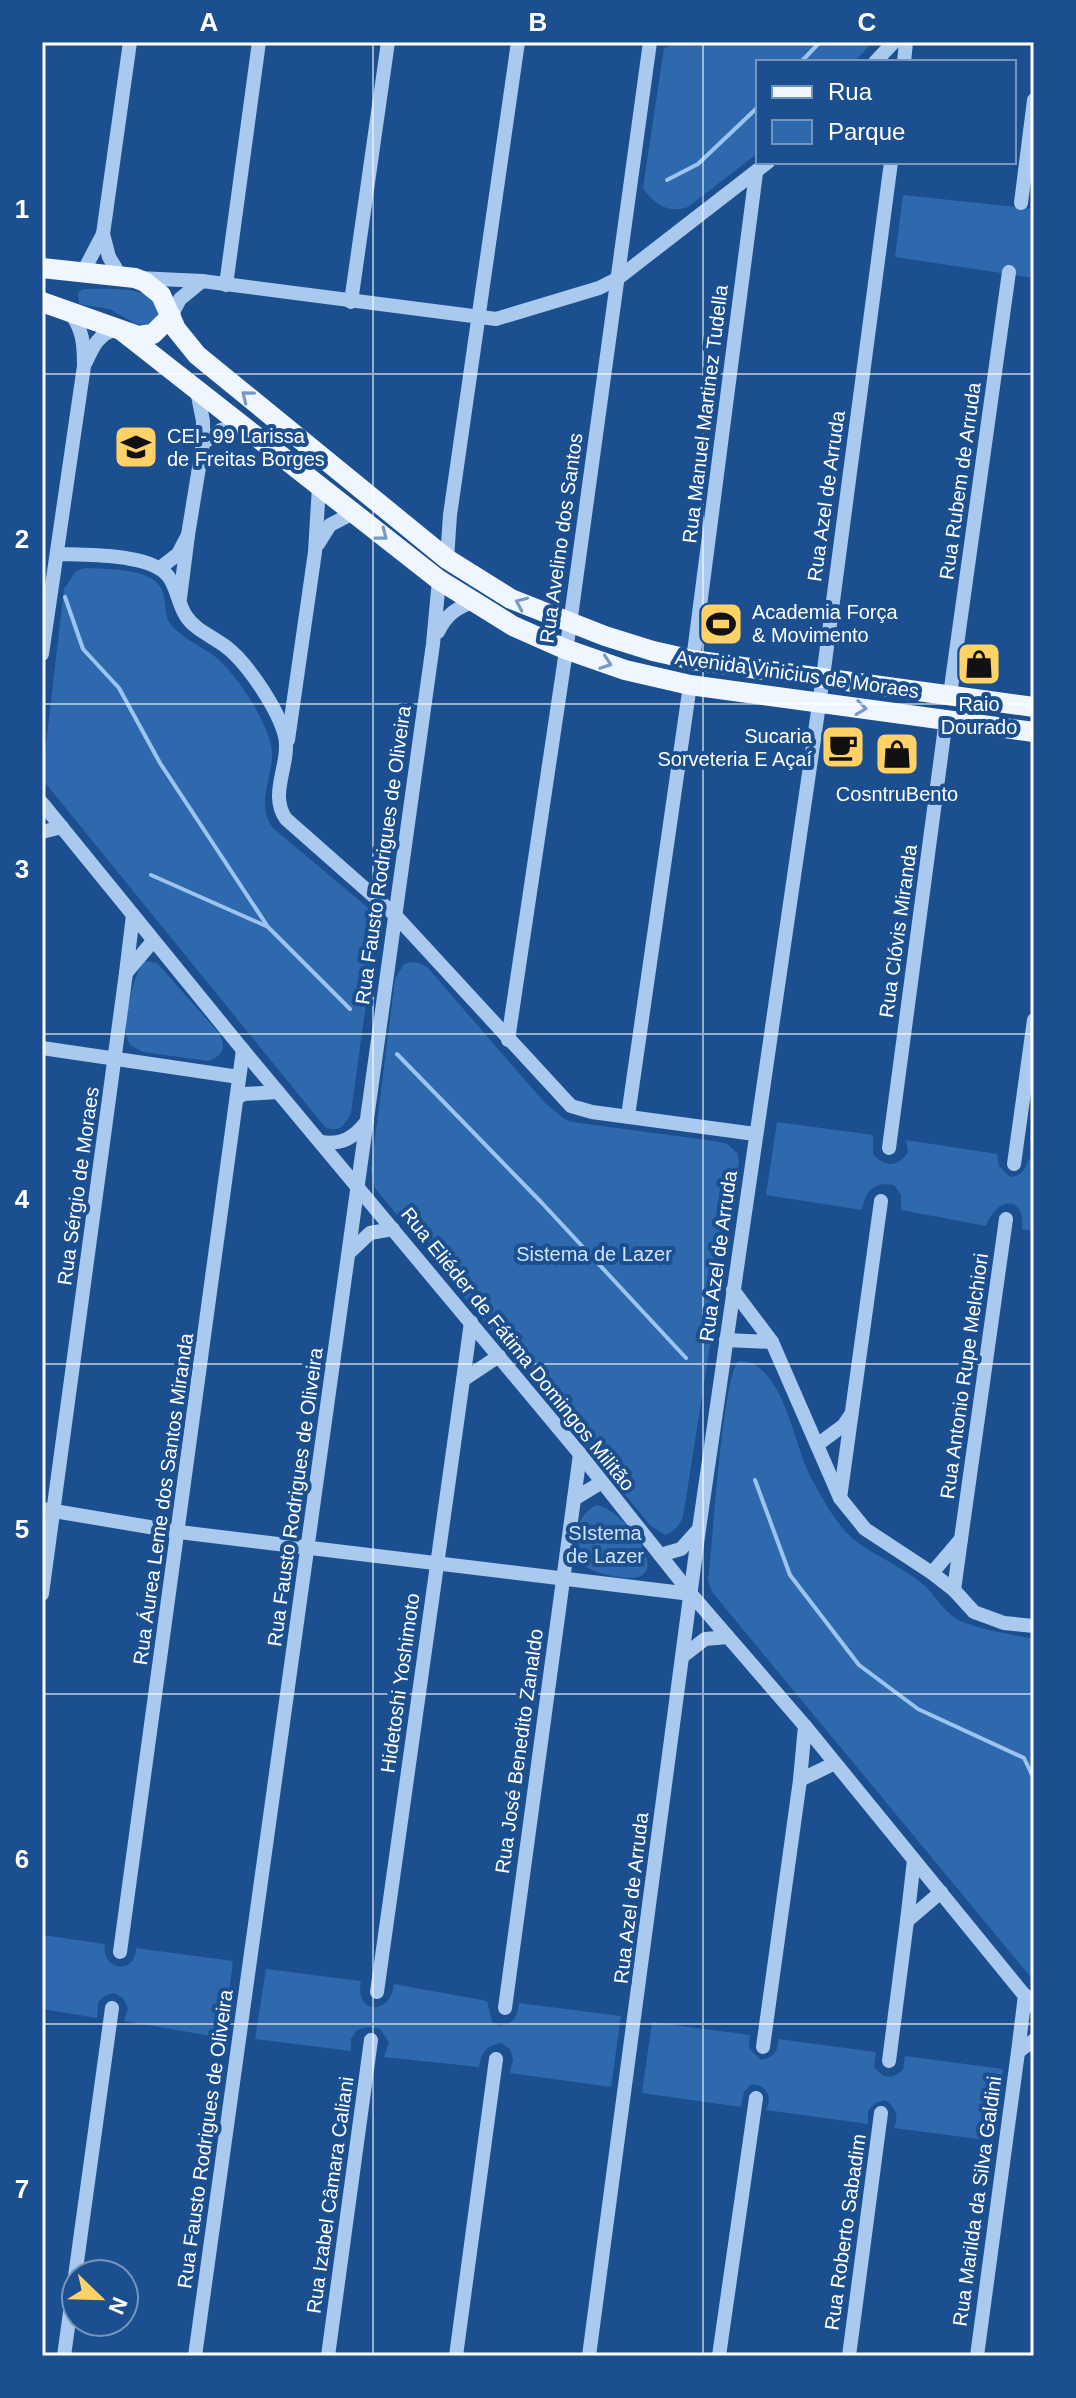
<svg xmlns="http://www.w3.org/2000/svg" width="1076" height="2398" font-family="Arial,sans-serif">
	<style>
		.green { fill: #2e69ad }
		.lines { fill: none; stroke-linecap: round; stroke-linejoin: round }
		.stream { stroke: #9cc4f0; stroke-width: 4 }
		.minor { stroke: #a9c9ee; stroke-width: 14 }
		.major { stroke: #f0f6ff; stroke-width: 20 }
		.oneway { stroke: #7b9ac1 }
		.grid { fill: none; stroke: #fff; stroke-width: 2; stroke-opacity: 0.55 }
		.labels { text-anchor: middle; dominant-baseline: central; stroke-width: 8; stroke-linejoin: round; paint-order: stroke }
		.street-label { font-size: 20px; fill: #fff; stroke: #1b4f8f }
		.poi-label { font-size: 20px; fill: #fff; stroke: #1b4f8f; text-anchor: start }
		.park-label { font-size: 20px; fill: #cfe3fa; stroke: #1b4f8f }
		.neatline { fill: none; stroke: #fff; stroke-width: 3 }
		.grid-label { font-size: 26px; text-anchor: middle; font-weight: bold; fill: #fff }
	</style>
	<rect width="100%" height="100%" fill="#1b4f8f"/>
	<g class="green">
		<path d="M 677,42 L 873,42 L 854,62 L 758,62 L 758,153 L 688,207 C 668,214 654,204 643,188 L 664,48 Z"/>
		<path d="M 903,195 L 1034,209 L 1034,278 L 895,257 Z"/>
		<path d="M 84,289 C 101,289 144,286 155,301 C 156,302 159,313 159,314 L 148,326 L 134,323 L 110,309 L 79,304 L 78,292 Z"/>
		<path d="M 85,568 C 105,569 140,568 156,582 C 170,595 161,614 172,626 C 185,640 203,647 217,658 C 237,675 266,720 271,745 C 277,774 253,801 273,828 L 373,912 L 376,931 L 351,1113 C 345,1125 338,1134 325,1127 L 42,779 L 64,589 L 76,571 Z"/>
		<path d="M 145,961 L 157,963 L 218,1032 C 227,1045 224,1056 208,1061 L 143,1052 L 130,1045 C 129,1044 126,1034 126,1032 C 125,1017 134,970 145,961 Z"/>
		<path d="M 410,962 L 419,963 L 427,967 L 544,1102 L 563,1118 L 572,1122 L 714,1141 L 727,1144 L 737,1153 L 739,1161 L 683,1517 C 679,1526 675,1531 665,1535 L 650,1525 L 375,1188 L 371,1171 L 395,979 L 403,965 Z"/>
		<path d="M 777,1122 L 873,1135 L 873,1154 C 884,1167 898,1168 908,1152 L 906,1140 L 997,1154 L 999,1166 L 1010,1177 C 1022,1176 1025,1169 1029,1159 L 1034,1159 L 1034,1231 L 1022,1229 C 1026,1196 997,1195 986,1226 L 901,1210 L 901,1195 L 894,1185 C 874,1181 865,1191 862,1210 L 766,1195 Z"/>
		<path d="M 738,1361 C 783,1359 794,1447 811,1478 C 824,1500 836,1526 857,1542 C 878,1557 904,1568 924,1585 C 937,1597 945,1615 963,1622 C 985,1631 1011,1634 1034,1639 L 1034,1981 L 712,1592 L 708,1580 C 713,1542 722,1382 738,1361 Z"/>
		<path d="M 597,1505 C 626,1510 681,1587 620,1577 C 604,1575 593,1572 579,1563 C 572,1543 575,1514 597,1505 Z"/>
		<path d="M 42,1935 L 105,1944 C 101,1972 136,1975 136,1948 L 233,1961 L 223,2038 L 124,2021 L 128,2008 L 123,1998 L 114,1993 L 105,1996 L 98,2002 L 97,2018 L 42,2009 Z"/>
		<path d="M 266,1969 L 361,1981 C 354,2015 391,2016 394,1984 L 487,2001 L 492,2022 L 500,2026 C 514,2023 517,2017 519,2003 L 621,2016 L 611,2087 L 510,2073 L 513,2059 L 510,2049 L 501,2043 C 485,2046 482,2052 479,2067 L 384,2057 L 389,2042 L 380,2029 L 368,2027 L 357,2030 L 351,2039 L 351,2051 L 255,2039 Z"/>
		<path d="M 652,2022 L 750,2035 L 749,2048 L 761,2060 C 773,2058 779,2051 778,2039 L 876,2052 L 874,2067 C 884,2079 891,2080 903,2070 L 905,2056 L 1003,2069 L 993,2141 L 894,2128 C 899,2115 896,2108 885,2100 L 875,2103 L 868,2111 L 868,2124 L 766,2110 C 773,2096 766,2083 750,2085 L 744,2092 L 741,2107 L 642,2093 Z"/>
	</g>
	<g class="lines">
		<g class="stream">
			<path d="M 801,62 L 820,42"/>
			<path d="M 667,180 L 698,164 L 758,107"/>
			<path d="M 65,597 L 83,649 L 119,688 L 160,763 L 268,927 L 350,1009"/>
			<path d="M 151,875 L 266,926"/>
			<path d="M 397,1054 L 542,1203 L 686,1358"/>
			<path d="M 755,1480 L 790,1575 L 859,1665 L 918,1709 L 1024,1758 L 1034,1779"/>
		</g>
		<g class="minor">
			<path d="M 875,62 L 894,42"/>
			<path d="M 904,62 L 906,42"/>
			<path d="M 1021,203 L 1034,100"/>
			<path d="M 103,234 L 130,42"/>
			<path d="M 82,274 L 103,234 L 109,257 L 121,277"/>
			<path d="M 138,278 L 202,281 L 496,319 L 599,288 L 617,279 L 768,162"/>
			<path d="M 226,285 L 259,42"/>
			<path d="M 351,302 L 388,42"/>
			<path d="M 171,316 L 180,299 L 202,281"/>
			<path d="M 86,362 C 93,346 99,334 116,329"/>
			<path d="M 197,391 L 203,421 L 203,443 L 221,430 L 242,426"/>
			<path d="M 188,535 L 203,443"/>
			<path d="M 318,544 L 330,525 L 353,513"/>
			<path d="M 58,554 C 87,555 136,554 160,569 C 177,579 176,601 186,616 C 195,630 212,636 225,646 C 247,662 278,709 285,736 C 291,764 268,794 286,819 L 395,915 L 571,1106 L 592,1112 L 755,1134"/>
			<path d="M 447,559 L 450,515 L 518,42"/>
			<path d="M 160,568 L 178,554 L 188,535 L 180,598"/>
			<path d="M 438,632 C 446,615 456,608 473,602"/>
			<path d="M 42,654 L 84,366 C 84,344 83,329 69,311"/>
			<path d="M 693,660 L 756,173"/>
			<path d="M 950,695 L 1009,272"/>
			<path d="M 288,740 L 315,552 L 319,486"/>
			<path d="M 42,803 L 243,1050 L 580,1454 L 691,1594 L 805,1726 L 1034,2007"/>
			<path d="M 42,832 L 62,827"/>
			<path d="M 133,915 L 126,973 L 153,941"/>
			<path d="M 508,1040 L 570,624 L 650,42"/>
			<path d="M 42,1048 L 239,1077"/>
			<path d="M 237,1098 L 244,1094 L 278,1092"/>
			<path d="M 628,1116 L 690,685"/>
			<path d="M 321,1142 C 342,1145 354,1138 367,1121"/>
			<path d="M 889,1148 L 946,719"/>
			<path d="M 1014,1164 L 1034,1020"/>
			<path d="M 349,1253 L 370,1233 L 393,1229"/>
			<path d="M 471,1322 L 463,1380 L 499,1356"/>
			<path d="M 726,1340 L 772,1342 L 733,1290"/>
			<path d="M 772,1342 L 840,1498 L 865,1529 L 932,1573 L 954,1590 L 974,1612 L 1004,1623 L 1034,1626"/>
			<path d="M 817,1445 L 844,1425 L 850,1416"/>
			<path d="M 580,1454 L 574,1499 L 602,1482"/>
			<path d="M 840,1498 L 881,1201"/>
			<path d="M 42,1509 L 179,1532 L 691,1594"/>
			<path d="M 961,1539 L 1006,1219"/>
			<path d="M 660,1555 L 681,1549 L 699,1529"/>
			<path d="M 932,1573 L 961,1539 L 954,1590"/>
			<path d="M 42,1594 L 126,973"/>
			<path d="M 683,1656 L 705,1639 L 728,1637"/>
			<path d="M 805,1726 L 800,1780 L 833,1764"/>
			<path d="M 914,1860 L 907,1921 L 941,1892"/>
			<path d="M 120,1952 L 243,1050"/>
			<path d="M 377,1992 L 463,1380"/>
			<path d="M 1025,1995 L 1018,2052 L 1034,2040"/>
			<path d="M 505,2008 L 574,1499"/>
			<path d="M 763,2047 L 800,1780"/>
			<path d="M 889,2061 L 907,1921"/>
			<path d="M 64,2356 L 112,2008"/>
			<path d="M 195,2356 L 433,644 L 439,580"/>
			<path d="M 328,2356 L 371,2040"/>
			<path d="M 456,2356 L 496,2059"/>
			<path d="M 589,2356 L 699,1529 L 823,677 L 891,162"/>
			<path d="M 719,2356 L 756,2098"/>
			<path d="M 849,2356 L 881,2113"/>
			<path d="M 977,2356 L 1018,2052"/>
		</g>
		<g class="major">
			<path d="M 42,268 L 135,278 L 145,282 L 161,295 L 176,329 L 197,355 L 447,559 L 511,599 L 605,636 L 653,651 L 693,660 L 1034,707"/>
			<path d="M 42,302 L 138,336 L 153,334 L 171,316"/>
			<path d="M 122,331 L 439,580 L 513,626 L 565,649 L 625,670 L 690,685 L 1034,732"/>
		</g>
	</g>
	<defs><path id="oneway-chevron" d="M-2-3.5L2.5 0L-2 3.5" fill="none" stroke-width="1.6" stroke-linecap="round" stroke-linejoin="round" transform="scale(2)"/></defs>
	<g class="oneway">
		<use href="#oneway-chevron" transform="translate(247 396) rotate(-141)"/>
		<use href="#oneway-chevron" transform="translate(382 535) rotate(38)"/>
		<use href="#oneway-chevron" transform="translate(521 603) rotate(-156)"/>
		<use href="#oneway-chevron" transform="translate(606 663) rotate(19)"/>
		<use href="#oneway-chevron" transform="translate(861 708) rotate(7)"/>
	</g>
	<path class="grid" d="M 373,42 L 373,2356M 703,42 L 703,2356M 42,374 L 1034,374M 42,704 L 1034,704M 42,1034 L 1034,1034M 42,1364 L 1034,1364M 42,1694 L 1034,1694M 42,2024 L 1034,2024"/>
	<defs>
		<g id="school-square" transform="scale(2.3)"><rect x="-9" y="-9" width="18" height="18" rx="4" fill="#ffd166" stroke="#1b4f8f"/><path d="M0-5L7-2L0 1L-7-2ZM-4 1L0 2.5L4 1V4Q0 6-4 4Z" fill="#111"/></g>
		<g id="stadium-square" transform="scale(2.3)"><rect x="-9" y="-9" width="18" height="18" rx="4" fill="#ffd166" stroke="#1b4f8f"/><path d="M0-5a6.5 5 0 1 0 0 10a6.5 5 0 1 0 0-10ZM-3.5-1.8h7v3.6h-7Z" fill="#111"/></g>
		<g id="shop-square" transform="scale(2.3)"><rect x="-9" y="-9" width="18" height="18" rx="4" fill="#ffd166" stroke="#1b4f8f"/><path d="M-5-2.5h2.3a2.7 3.5 0 0 1 5.4 0H5L5.5 6h-11ZM-1.5-2.5h3a1.5 2.3 0 0 0-3 0Z" fill="#111"/></g>
		<g id="cafe-square" transform="scale(2.3)"><rect x="-9" y="-9" width="18" height="18" rx="4" fill="#ffd166" stroke="#1b4f8f"/><path d="M-5.5-4.5H6V0H3Q3 3.5 0 3.5H-2.5Q-5.5 3.5-5.5 0ZM3-3.2v2h1.7v-2ZM-6 4.5H4V6H-6Z" fill="#111"/></g>
	</defs>
	<g fill-rule="evenodd">
		<use href="#school-square" x="136" y="447"/>
		<use href="#stadium-square" x="721" y="624"/>
		<use href="#shop-square" x="979" y="664"/>
		<use href="#cafe-square" x="843" y="747"/>
		<use href="#shop-square" x="897" y="754"/>
	</g>
	<g class="labels">
		<g class="street-label">
			<text transform="translate(705 414) rotate(-83)">Rua Manuel Martinez Tudella</text>
			<text transform="translate(960 481) rotate(-82)">Rua Rubem de Arruda</text>
			<text transform="translate(826 496) rotate(-82)">Rua Azel de Arruda</text>
			<text transform="translate(561 538) rotate(-82)">Rua Avelino dos Santos</text>
			<text transform="translate(797 674) rotate(8)">Avenida Vinicius de Moraes</text>
			<text transform="translate(383 855) rotate(-82)">Rua Fausto Rodrigues de Oliveira</text>
			<text transform="translate(898 931) rotate(-82)">Rua Clóvis Miranda</text>
			<text transform="translate(78 1186) rotate(-82)">Rua Sérgio de Moraes</text>
			<text transform="translate(718 1256) rotate(-82)">Rua Azel de Arruda</text>
			<text transform="translate(518 1349) rotate(51)">Rua Eliéder de Fátima Domingos Militão</text>
			<text transform="translate(964 1376) rotate(-82)">Rua Antonio Rupe Melchiori</text>
			<text transform="translate(295 1497) rotate(-82)">Rua Fausto Rodrigues de Oliveira</text>
			<text transform="translate(163 1499) rotate(-82)">Rua Áurea Leme dos Santos Miranda</text>
			<text transform="translate(400 1683) rotate(-82)">Hidetoshi Yoshimoto</text>
			<text transform="translate(519 1751) rotate(-82)">Rua José Benedito Zanaldo</text>
			<text transform="translate(631 1898) rotate(-83)">Rua Azel de Arruda</text>
			<text transform="translate(205 2139) rotate(-82)">Rua Fausto Rodrigues de Oliveira</text>
			<text transform="translate(330 2195) rotate(-82)">Rua Izabel Câmara Caliani</text>
			<text transform="translate(977 2201) rotate(-82)">Rua Marilda da Silva Galdini</text>
			<text transform="translate(845 2232) rotate(-82)">Rua Roberto Sabadim</text>
		</g>
		<g class="poi-label">
			<text x="167" y="436">CEI- 99 Larissa<tspan x="167" dy="23">de Freitas Borges</tspan></text>
			<text x="752" y="612">Academia Força<tspan x="752" dy="23">&amp; Movimento</tspan></text>
			<text x="979" y="704" text-anchor="middle">Raio<tspan x="979" dy="23">Dourado</tspan></text>
			<text x="812" y="736" text-anchor="end">Sucaria<tspan x="812" dy="23">Sorveteria E Açaí</tspan></text>
			<text x="897" y="794" text-anchor="middle">CosntruBento</text>
		</g>
		<g class="park-label">
			<text x="594" y="1254">Sistema de Lazer</text>
			<text x="605" y="1533">SIstema<tspan x="605" dy="23">de Lazer</tspan></text>
		</g>
	</g>
	<rect width="1076" height="2398" fill="none" stroke="#1b4f8f" stroke-width="88"/>
	<rect x="756" y="60" width="260" height="104" fill="#1b4f8f" stroke="#7695bc" stroke-width="2"/>
	<rect x="772" y="86" width="40" height="12" fill="#f0f6ff" stroke="#7695bc" stroke-width="2"/>
	<text x="828" y="100" font-size="24" fill="#ffffff">Rua</text>
	<rect x="772" y="120" width="40" height="24" fill="#2e69ad" stroke="#7695bc" stroke-width="2"/>
	<text x="828" y="140" font-size="24" fill="#ffffff">Parque</text>
	<g transform="translate(100 2298) rotate(113)"><circle r="38" fill="#1b4f8f" stroke="#7695bc" stroke-width="2"/>
	<path d="M0-6L14 30L0 20L-14 30Z" fill="#ffd166"/>
	<text y="-12" font-size="22" font-weight="bold" text-anchor="middle" fill="#ffffff">N</text>
	</g>
	<rect x="44" y="44" width="988" height="2310" class="neatline"/>
	<g class="grid-label">
		<text x="209" y="31">A</text>
		<text x="538" y="31">B</text>
		<text x="867" y="31">C</text>
		<text x="22" y="218">1</text>
		<text x="22" y="548">2</text>
		<text x="22" y="878">3</text>
		<text x="22" y="1208">4</text>
		<text x="22" y="1538">5</text>
		<text x="22" y="1868">6</text>
		<text x="22" y="2198">7</text>
	</g>
</svg>
